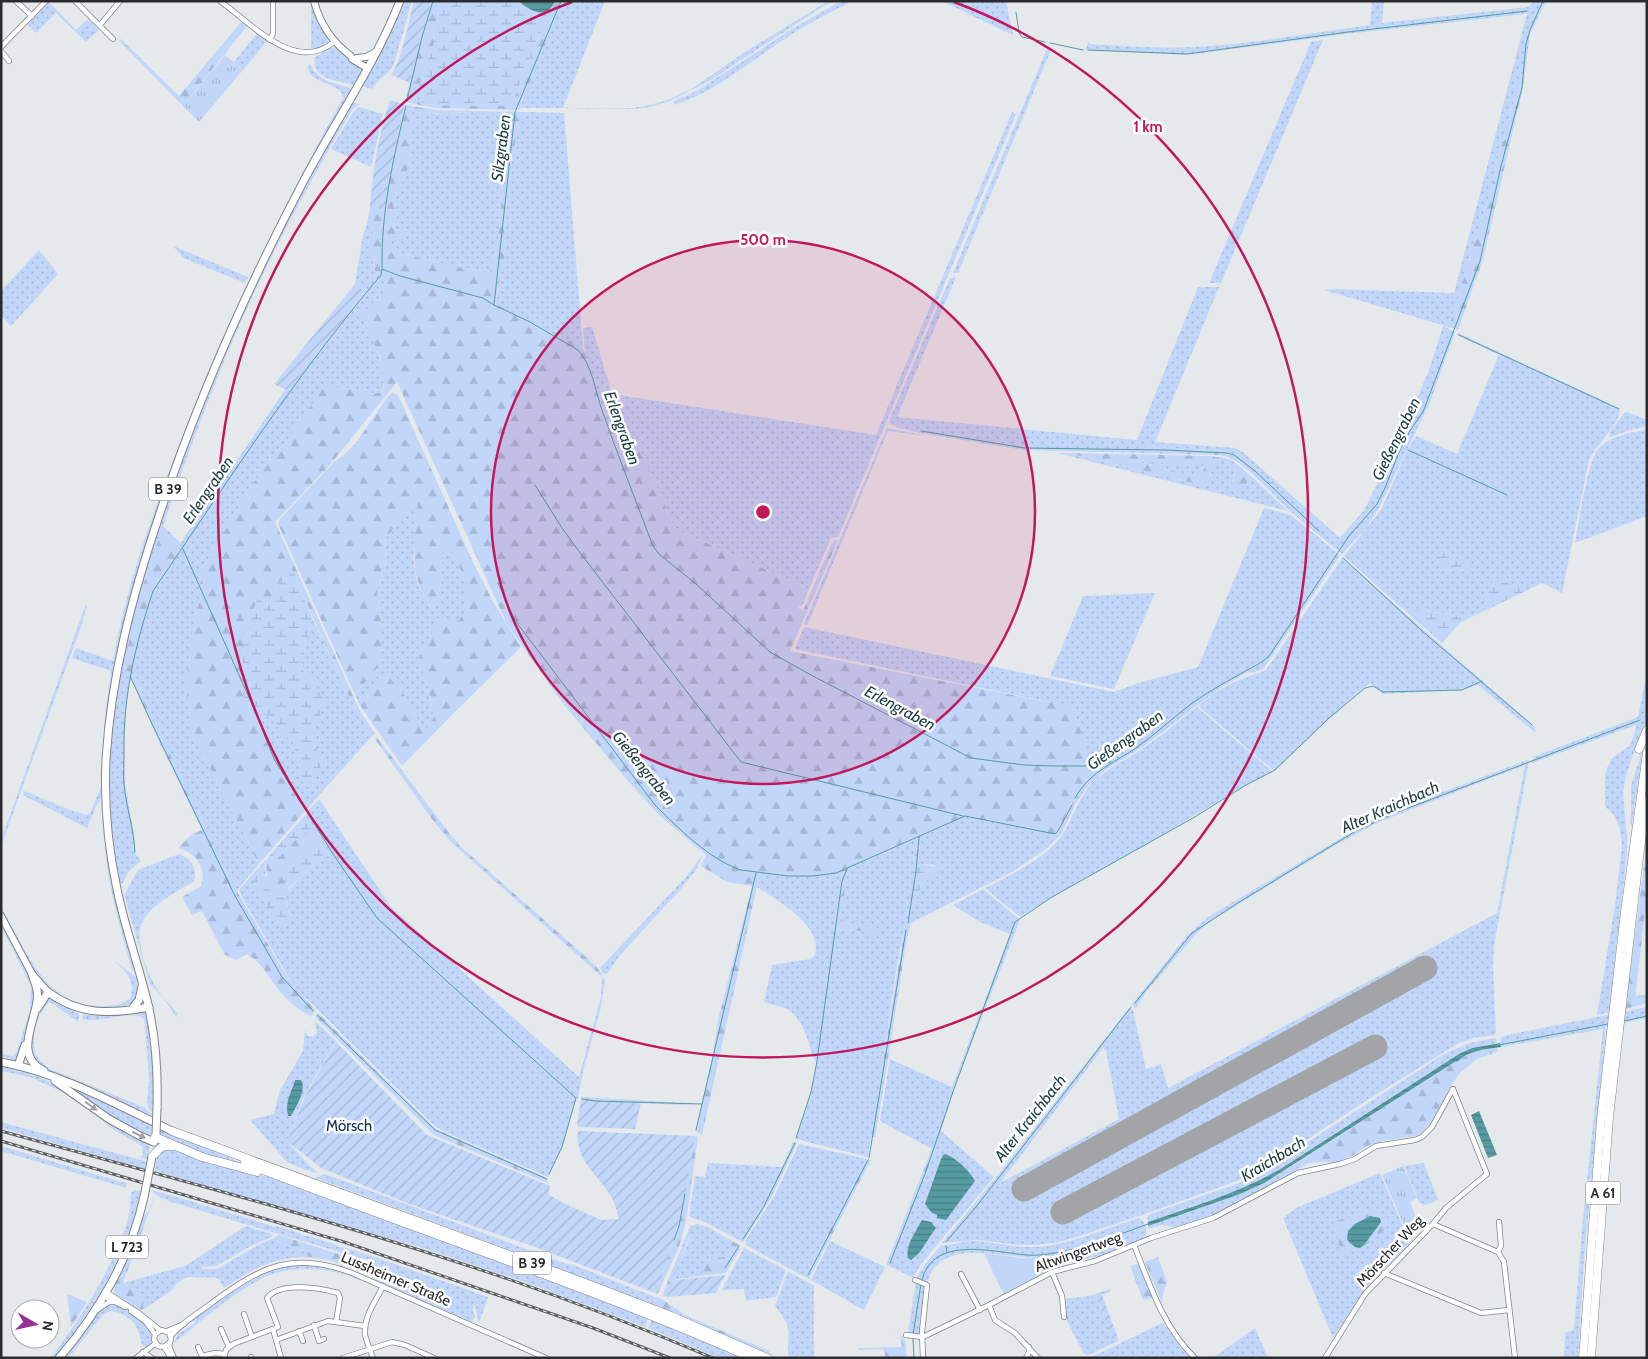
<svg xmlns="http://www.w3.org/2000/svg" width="1648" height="1359" font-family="Cabin,sans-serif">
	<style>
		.grass { fill: url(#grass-dots); fill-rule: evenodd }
		.forest { fill: url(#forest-firs); fill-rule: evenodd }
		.wetland { fill: url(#wetland-marsh) }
		.park { fill: url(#park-tufts) }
		.garden { fill: url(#garden-furrows) }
		.pitch { fill: #c1d6f9 }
		.water { fill: url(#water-rules) }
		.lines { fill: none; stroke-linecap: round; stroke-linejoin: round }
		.stream { stroke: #579ba2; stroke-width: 1 }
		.runway { stroke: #a2a4a7; stroke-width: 25 }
		.street-casing { stroke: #838588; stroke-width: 6 }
		.secondary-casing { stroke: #838588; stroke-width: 8 }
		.primary-casing { stroke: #838588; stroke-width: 9 }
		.highway-casing { stroke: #838588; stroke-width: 9 }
		.street { stroke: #fff; stroke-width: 4.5 }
		.secondary { stroke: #fff; stroke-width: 6 }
		.primary { stroke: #fff; stroke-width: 7 }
		.highway { stroke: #fff; stroke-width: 8 }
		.rail-casing { stroke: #5f6062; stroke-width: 3 }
		.rail { stroke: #fff; stroke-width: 1; stroke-dasharray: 4; stroke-linecap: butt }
		.primary-bridge-casing { stroke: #838588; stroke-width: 9; stroke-linecap: butt }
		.primary-bridge { stroke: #fff; stroke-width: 7 }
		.oneway { fill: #9fa0a0 }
		.ring { fill: none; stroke: #c2185b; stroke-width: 2.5 }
		.labels { text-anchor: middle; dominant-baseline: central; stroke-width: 5; stroke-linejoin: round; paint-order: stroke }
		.shield { fill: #fff; stroke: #6a6b6b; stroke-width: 1 }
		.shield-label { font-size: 14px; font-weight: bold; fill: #2a2b2c }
		.park-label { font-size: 15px; fill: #0e2d61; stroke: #fff }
		.street-label { font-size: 15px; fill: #2a2b2c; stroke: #fff }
		.water-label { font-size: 16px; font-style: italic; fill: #1c3e41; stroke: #fff }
		.centre { fill: #c2185b; stroke: #fff; stroke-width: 2.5 }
		.ring-label { font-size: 15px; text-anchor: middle; font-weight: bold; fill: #c2185b; stroke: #fff; stroke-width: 5; stroke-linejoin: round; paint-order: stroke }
	</style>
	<defs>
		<pattern id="grass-dots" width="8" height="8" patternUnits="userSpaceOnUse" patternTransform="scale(1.25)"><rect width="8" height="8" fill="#c1d6f9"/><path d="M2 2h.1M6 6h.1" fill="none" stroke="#a6b8d6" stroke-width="1.8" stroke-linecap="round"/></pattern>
		<pattern id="forest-firs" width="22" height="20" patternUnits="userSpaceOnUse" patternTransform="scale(1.25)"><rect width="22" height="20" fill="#c1d6f9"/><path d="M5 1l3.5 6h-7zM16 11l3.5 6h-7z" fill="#a6b8d6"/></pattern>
		<pattern id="wetland-marsh" width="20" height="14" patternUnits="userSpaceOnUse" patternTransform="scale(1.25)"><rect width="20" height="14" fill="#c1d6f9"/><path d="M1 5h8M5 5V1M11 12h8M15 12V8" fill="none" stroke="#a6b8d6"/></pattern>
		<pattern id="park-tufts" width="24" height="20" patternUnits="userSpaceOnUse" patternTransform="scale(1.25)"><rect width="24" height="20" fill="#c1d6f9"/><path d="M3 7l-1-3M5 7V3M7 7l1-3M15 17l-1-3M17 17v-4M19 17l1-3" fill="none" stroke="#a6b8d6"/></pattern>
		<pattern id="garden-furrows" width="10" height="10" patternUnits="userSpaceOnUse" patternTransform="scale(1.25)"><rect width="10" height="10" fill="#c1d6f9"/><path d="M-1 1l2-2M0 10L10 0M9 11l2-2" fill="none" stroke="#a6b8d6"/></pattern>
		<pattern id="water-rules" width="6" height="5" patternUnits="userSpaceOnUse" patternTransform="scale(1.25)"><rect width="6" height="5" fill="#579ba2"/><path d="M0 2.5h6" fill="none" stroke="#487f84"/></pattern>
	</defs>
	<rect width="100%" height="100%" fill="#e6e9ec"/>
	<g class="grass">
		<path d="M 311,1 L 329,41 L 323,48 L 311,50 Z"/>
		<path d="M 402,1 L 412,1 L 394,64 C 389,75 378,78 372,89 L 362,86 L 385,42 Z"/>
		<path d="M 564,1 L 605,1 L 563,108 L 520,108 L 559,9 Z"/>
		<path d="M 828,1 L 835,1 L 825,5 L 711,80 L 670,101 L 649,107 L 636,109 L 565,108 L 565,107 L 568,108 L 587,109 L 634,108 L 650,105 L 667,100 L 690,90 L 745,52 Z"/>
		<path d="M 841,1 L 853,1 C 830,12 807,24 786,38 C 750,62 715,92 674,105 L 674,101 L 698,90 L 792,29 Z"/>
		<path d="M 941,1 L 1006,1 L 1013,35 L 1009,33 Z"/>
		<path d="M 1372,1 L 1384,1 L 1382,23 L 1529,7 L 1534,1 L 1546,1 L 1530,34 L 1523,88 L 1517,86 L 1505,138 L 1500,148 L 1492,185 L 1449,327 L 1324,290 L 1334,289 L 1454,293 L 1527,14 L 1346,34 L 1187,55 L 1086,50 L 1088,42 L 1090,44 C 1125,46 1159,49 1193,47 C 1252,44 1312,33 1370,25 Z"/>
		<path d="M 49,2 L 76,30 L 88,19 L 99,30 L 86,42 L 56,13 L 36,33 L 27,24 Z"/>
		<path d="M 258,32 L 268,40 L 243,70 L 234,62 Z"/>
		<path d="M 1323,40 L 1221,283 L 1209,283 L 1311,42 Z"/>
		<path d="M 331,48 L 334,48 L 338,50 L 362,67 L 361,75 L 354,85 C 340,81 309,79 315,57 Z"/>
		<path d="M 1047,49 L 1051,50 L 958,273 L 953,273 Z"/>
		<path d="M 309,64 L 311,65 C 317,82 337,83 352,89 L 283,217 L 173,471 L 120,643 L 104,794 L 96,807 L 87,828 L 23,795 L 24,791 L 65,808 L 86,815 L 90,813 L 101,787 L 105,717 L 111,671 L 72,658 L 76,648 L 113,661 C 127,582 156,504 185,430 C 231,316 283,205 343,98 C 343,96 342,93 340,91 C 332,82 303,81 309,64 Z"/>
		<path d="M 352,103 L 361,104 L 357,105 L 352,110 C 304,190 261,273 225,359 C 193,436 167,515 140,594 L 142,621 L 152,591 L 184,546 L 181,542 L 285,390 L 288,390 L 365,293 L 355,284 L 362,240 L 367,223 L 375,237 L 373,261 L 375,271 L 382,278 L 386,285 L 382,296 L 361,313 C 369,332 390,370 382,391 C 372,396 360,391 349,388 L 283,445 L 252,485 L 201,571 L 200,600 L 194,620 L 191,731 L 259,864 L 238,889 L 238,893 L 214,849 L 204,824 L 176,767 L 134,675 L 130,676 L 124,726 L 125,783 L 134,834 L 135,853 L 141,861 L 128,872 L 123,883 L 119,883 C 111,836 107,790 110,742 C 115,666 138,591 161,519 C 209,374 273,234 352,103 Z"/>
		<path d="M 359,107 L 383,114 L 371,167 L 331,149 L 352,114 Z"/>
		<path d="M 415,111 C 443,120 475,106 504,114 L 509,111 L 498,240 L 490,272 L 453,266 L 403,254 L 392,244 L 391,241 L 392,239 L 404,238 L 394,228 C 392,222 398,217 398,211 L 394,209 L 393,202 L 408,168 L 413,117 L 411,116 L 410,114 Z"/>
		<path d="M 525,112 L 564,113 L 583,347 L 495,305 L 506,248 L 504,239 L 509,181 L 517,132 Z"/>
		<path d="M 1012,112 L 1016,114 L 838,537 L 831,538 L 809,589 L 675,529 L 636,440 L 617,437 L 613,423 L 607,422 L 585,353 L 583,328 L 592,327 L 612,394 L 876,435 Z"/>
		<path d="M 173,246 L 248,277 L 245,283 L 183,258 Z"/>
		<path d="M 39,250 L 58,274 L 11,326 L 1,316 L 1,291 Z"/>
		<path d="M 956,277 L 897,417 L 1137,440 L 1198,287 L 1219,287 L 1155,442 L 1236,448 L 1244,453 L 1340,538 L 1364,510 L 1402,434 L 1429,370 L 1443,326 L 1455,332 L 1430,402 L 1379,508 L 1367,527 L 1342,554 L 1291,512 L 1268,489 L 1272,485 L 1233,454 L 1225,451 L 1145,446 L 1144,453 L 1024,450 L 920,433 L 899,428 L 890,424 L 889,421 L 950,278 Z"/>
		<path d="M 1458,333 L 1619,408 C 1623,422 1595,445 1589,460 L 1562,593 L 1542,583 L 1526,591 L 1496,578 C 1493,582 1489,587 1488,592 C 1486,597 1487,603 1484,607 C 1474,619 1459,618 1447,612 L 1442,613 L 1403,609 L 1344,556 L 1381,510 L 1407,451 L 1416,436 L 1457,454 L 1499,355 L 1457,335 Z"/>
		<path d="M 1627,412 L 1647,420 L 1647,426 L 1627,431 L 1611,437 L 1609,436 L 1610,432 L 1624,413 Z"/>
		<path d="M 887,428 L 928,436 L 889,431 L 887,433 L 807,626 L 804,624 Z"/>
		<path d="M 1647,430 L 1647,516 L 1575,543 C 1579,523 1587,459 1600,447 C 1612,436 1631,432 1647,430 Z"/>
		<path d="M 1057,453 L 1068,453 L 1206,486 L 1216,457 C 1224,457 1231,459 1237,464 L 1232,482 L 1242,489 L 1252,477 L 1288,511 Z"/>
		<path d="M 1135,461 L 1205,465 L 1200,477 Z"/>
		<path d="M 419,502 C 415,529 409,562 420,589 C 423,594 427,600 430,606 L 441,601 L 442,548 L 450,548 C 462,571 478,600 458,622 L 444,618 L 435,628 L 419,657 L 429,691 L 434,717 L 426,730 L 419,722 L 406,697 L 388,676 L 359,704 L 355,695 L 377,668 L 382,629 L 377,590 L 387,560 L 385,539 L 408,511 Z"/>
		<path d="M 1264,508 L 1291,515 L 1340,555 L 1264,668 L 1255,672 L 1246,673 L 1219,689 L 1144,746 L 1105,770 L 1086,788 L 1076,803 L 1062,833 L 1046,849 L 1012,872 L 911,923 L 906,919 L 897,965 L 881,1072 L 886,1073 L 875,1137 L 871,1137 L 868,1157 L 796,1139 L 811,1092 L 817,1061 L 814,1060 C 809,1044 804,1021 790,1011 C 784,1006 772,1005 764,1002 L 772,965 L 810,959 L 815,955 C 823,925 778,901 757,887 L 760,873 L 818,875 L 838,870 L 842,878 L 833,934 C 844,924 861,931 874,934 L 877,928 L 862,927 L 844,923 L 841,918 L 848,868 L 915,839 L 918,844 L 913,858 L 914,872 L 910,906 L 915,901 L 923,883 L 927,883 L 932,873 L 943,870 L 933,865 L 920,864 L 918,858 L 921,836 L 965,816 L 1055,835 L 1058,832 L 1075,797 L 1085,784 L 1111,761 L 1093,764 L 1075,714 L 1068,706 L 795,649 L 804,627 L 1114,692 L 1138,683 L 1198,667 Z"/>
		<path d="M 1343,557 L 1400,609 L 1534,726 L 1536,733 L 1478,685 L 1462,690 L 1383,694 L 1370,683 L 1345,704 L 1274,771 L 1198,706 L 1216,692 L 1234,682 L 1266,670 Z"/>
		<path d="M 1155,593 L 1114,689 L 1050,676 L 1083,596 Z"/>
		<path d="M 86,604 L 87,606 L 82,624 L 1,846 L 1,840 Z"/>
		<path d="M 312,617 L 345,689 L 372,736 L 305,811 L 275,763 L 269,736 L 260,720 L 265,715 L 274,720 L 280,731 L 293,742 L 304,784 L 311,788 L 323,762 L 320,755 L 314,746 L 314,732 L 317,719 L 304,672 L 301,667 Z"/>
		<path d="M 1647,673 L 1646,725 L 1637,750 L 1633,754 L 1626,776 L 1623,793 L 1627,837 L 1627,854 L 1609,1012 L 1597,1015 L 1615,905 L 1622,845 L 1620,829 L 1614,815 L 1605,806 L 1605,774 L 1609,764 L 1612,758 L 1629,746 L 1634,736 L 1636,725 L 1532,763 L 1533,757 L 1638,717 Z"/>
		<path d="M 1197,707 L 1273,772 C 1220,796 1173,832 1121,858 C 1110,864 1100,872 1088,876 L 1020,917 L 985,888 C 1010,875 1047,858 1063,834 C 1074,816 1079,796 1094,781 C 1109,767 1128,759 1145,747 C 1163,735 1179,720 1197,707 Z"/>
		<path d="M 1644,742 L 1631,830 L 1630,817 L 1631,814 L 1631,785 L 1640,758 L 1639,754 Z"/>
		<path d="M 1527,760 L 1529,761 L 1494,945 L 1493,964 L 1496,1033 L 1495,1035 L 1474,1038 L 1459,1043 L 1372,1097 L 1253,1175 L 1145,1214 L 1074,1238 L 1058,1242 L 1037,1245 L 1019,1245 L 979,1240 L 942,1243 L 994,1180 L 1129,1008 L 1133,1010 L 1146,1069 L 1161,1064 L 1168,1088 L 1497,913 L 1525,765 L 1379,822 L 1334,846 L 1234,907 L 1212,920 L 1196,934 L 1147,991 L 1135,1009 L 1132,1004 L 1186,937 L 1208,917 L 1375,818 ZM 1103,1048 L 1106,1051 L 1119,1119 L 1000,1183 Z"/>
		<path d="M 319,799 L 391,907 L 579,1077 L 601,997 L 602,977 L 605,980 L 601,1007 L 583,1071 L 578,1098 L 576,1099 L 562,1148 L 548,1177 L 443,1131 L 435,1126 L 298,990 L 287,975 L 242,897 L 239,890 L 250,877 L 261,893 L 281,929 L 289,925 C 293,910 285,907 285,893 L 327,851 L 305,815 Z"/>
		<path d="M 105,824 L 113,886 L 136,972 L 132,970 C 119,922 103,874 105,824 Z"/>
		<path d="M 179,854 C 191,859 198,868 194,881 C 178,891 152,904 143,921 C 134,935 145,966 152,980 C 158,993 169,1003 178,1014 L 176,1017 L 163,997 L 150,984 L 124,895 L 138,870 Z"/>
		<path d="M 703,854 L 696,870 L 679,891 L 620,955 L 608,973 L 604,974 L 600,968 L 686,877 Z"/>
		<path d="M 983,889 L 1020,920 L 954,1088 L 941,1131 L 994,1177 L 921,1264 L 914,1277 L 912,1277 L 889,1266 L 939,1140 L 936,1139 L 932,1149 L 880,1121 L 890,1059 L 952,1087 L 1010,934 L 980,922 L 953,905 ZM 936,1228 C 930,1240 921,1251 911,1259 L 907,1255 L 908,1248 L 915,1231 Z"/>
		<path d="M 1,908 C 28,949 42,1007 103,1006 C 112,1006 125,1005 131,997 C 135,980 126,972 114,960 L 137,978 L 138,997 C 130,1007 118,1008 106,1009 C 80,1010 50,996 35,974 C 22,955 13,933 1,913 Z"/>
		<path d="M 1,921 L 35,988 L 34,1007 L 21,1057 L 16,1062 L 11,1061 L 10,1058 L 1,1056 L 1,1054 L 13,1056 L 17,1051 L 30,1010 L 31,986 L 1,926 Z"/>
		<path d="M 49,999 L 52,999 L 79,1014 L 78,1022 L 52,1003 L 48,1003 C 37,1013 30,1040 36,1055 C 39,1060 45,1065 50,1069 L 146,1108 L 148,1111 L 154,1115 L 154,1117 L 42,1068 C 35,1062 29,1053 29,1043 C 30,1032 39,1005 49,999 Z"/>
		<path d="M 1647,1007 L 1647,1018 L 1606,1027 L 1584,1260 L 1578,1358 L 1564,1358 L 1565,1333 L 1574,1329 L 1583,1219 L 1603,1029 L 1501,1047 C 1500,1043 1499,1039 1503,1036 Z"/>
		<path d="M 143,1011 L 146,1013 L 153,1061 L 154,1106 L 152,1106 L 152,1112 L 149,1109 L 147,1103 L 149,1080 L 145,1024 L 143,1018 C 131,1009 90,1026 82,1018 L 84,1014 L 105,1016 Z"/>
		<path d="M 314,1020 L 336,1041 L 304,1096 L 287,1141 L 311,1167 L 318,1173 L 308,1171 L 287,1162 L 250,1120 L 274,1114 L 280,1090 L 303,1051 L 305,1030 L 308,1036 L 315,1036 L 317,1032 Z"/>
		<path d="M 1494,1038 L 1496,1039 L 1497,1043 L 1472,1048 L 1459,1054 L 1266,1178 L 1240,1190 L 1148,1222 L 1147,1218 L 1150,1214 L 1237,1184 L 1260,1173 L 1444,1054 L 1470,1043 Z"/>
		<path d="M 1,1066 L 39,1077 L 57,1085 L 149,1143 L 150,1145 L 148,1159 L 140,1158 L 143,1154 L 142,1146 L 111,1128 L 90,1110 L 67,1094 L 30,1077 L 1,1071 Z"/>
		<path d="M 68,1086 L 206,1148 L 255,1168 L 227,1163 L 160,1136 L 160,1130 L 151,1126 L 151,1138 L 121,1124 Z"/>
		<path d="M 581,1097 L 584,1097 L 702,1104 L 682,1105 L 598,1101 L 581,1099 Z"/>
		<path d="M 1,1122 L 148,1162 L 146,1169 L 1,1128 Z"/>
		<path d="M 793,1142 L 797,1143 L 771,1198 L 743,1242 L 705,1222 L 692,1218 L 689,1216 L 695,1176 L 705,1177 L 708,1163 L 782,1167 Z"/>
		<path d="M 799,1144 L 867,1159 L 805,1277 L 746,1245 L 746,1240 L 775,1195 Z"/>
		<path d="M 1,1146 L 121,1182 L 127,1183 L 126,1188 L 120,1186 L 1,1151 Z"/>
		<path d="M 169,1147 L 274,1179 L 499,1261 L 648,1318 L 645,1327 L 533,1285 L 426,1249 L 155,1171 L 157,1155 Z"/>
		<path d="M 1301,1160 L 1302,1167 L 1245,1199 L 1213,1215 L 1178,1228 L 1162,1225 L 1149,1229 L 1148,1226 L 1250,1190 L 1284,1171 Z"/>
		<path d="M 1424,1163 L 1438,1200 L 1423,1206 L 1422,1203 L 1420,1204 L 1404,1166 Z"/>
		<path d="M 1380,1173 L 1410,1243 L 1370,1284 L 1333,1338 L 1283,1218 L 1296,1208 Z"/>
		<path d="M 325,1174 L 564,1263 L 576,1266 L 655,1297 L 653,1304 L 316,1178 Z"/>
		<path d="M 134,1190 L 141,1191 C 128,1253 94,1309 54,1358 L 51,1358 C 78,1321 103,1284 120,1241 C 125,1231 129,1219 130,1208 C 131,1201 128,1195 134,1190 Z"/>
		<path d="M 152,1190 L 197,1203 L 198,1205 L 199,1204 L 236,1215 L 237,1216 L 238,1215 L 274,1227 L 276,1226 L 300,1233 L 301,1235 L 309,1236 L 337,1245 L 338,1247 L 346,1248 L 378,1258 L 488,1297 L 479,1323 L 474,1303 L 473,1312 L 475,1316 L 472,1322 L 371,1279 L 372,1276 L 413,1292 L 411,1291 L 413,1284 L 411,1288 L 406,1288 L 369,1272 L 368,1264 L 371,1259 L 363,1259 L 171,1202 C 164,1199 156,1197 152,1190 Z"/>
		<path d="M 1139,1218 C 1147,1223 1147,1230 1145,1239 L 1095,1260 L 1093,1257 L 1065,1264 L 1066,1268 L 1060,1268 L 1050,1272 L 1046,1257 C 1012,1261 961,1240 936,1266 C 931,1270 930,1277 927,1283 L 918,1279 L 917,1277 L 923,1267 L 941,1245 C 953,1246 963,1241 975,1241 C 996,1242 1015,1248 1036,1247 C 1071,1245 1105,1228 1139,1218 Z"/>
		<path d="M 246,1226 L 272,1234 L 271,1237 L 251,1246 L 216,1266 L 202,1267 L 202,1269 L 217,1269 L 258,1245 L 272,1239 L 304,1251 L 309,1257 C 273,1257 252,1269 224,1288 L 218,1278 L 187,1277 L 176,1284 L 171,1291 L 144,1309 L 139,1294 L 123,1283 L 185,1266 Z"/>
		<path d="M 693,1227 L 707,1227 L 725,1237 L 725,1242 L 735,1247 L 731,1257 L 723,1258 L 716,1257 L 705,1267 L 701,1276 L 676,1279 L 671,1284 L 687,1246 Z"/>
		<path d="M 830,1241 L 885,1267 L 864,1310 L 811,1280 Z"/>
		<path d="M 744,1248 L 786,1270 L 776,1297 L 746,1301 L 744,1289 L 722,1290 Z"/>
		<path d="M 291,1265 C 317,1264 335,1268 360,1278 L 359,1280 C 331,1267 289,1264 261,1279 C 230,1295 201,1321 174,1343 L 178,1334 L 195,1323 L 193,1320 C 226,1297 251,1275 291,1265 Z"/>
		<path d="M 789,1272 L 814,1286 L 814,1358 L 793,1358 L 788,1355 C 788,1328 793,1329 775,1306 L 787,1274 Z"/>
		<path d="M 916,1282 L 925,1284 L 920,1335 L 908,1333 Z"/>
		<path d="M 1110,1289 L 1110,1292 L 1096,1297 L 1114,1343 L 1088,1355 L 1084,1354 L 1067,1321 L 1064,1299 L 1089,1296 Z"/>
		<path d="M 110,1304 C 124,1305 168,1332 147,1347 L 143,1346 C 140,1340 140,1336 138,1331 C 136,1320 120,1311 110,1311 L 103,1315 L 68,1358 L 62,1358 L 102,1308 Z"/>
		<path d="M 652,1319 L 744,1358 L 719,1358 L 648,1328 Z"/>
		<path d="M 1162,1323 L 1164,1324 L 1192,1358 L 1090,1358 Z"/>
		<path d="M 1255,1328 L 1268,1358 L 1213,1358 Z"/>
	</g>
	<g class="forest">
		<path d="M 432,1 L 441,1 L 433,33 L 434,43 L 415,97 L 424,104 L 435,105 L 511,106 L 546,19 L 547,11 L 551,9 L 555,1 L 563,1 L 519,110 L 434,108 L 405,102 L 421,37 Z"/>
		<path d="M 242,21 L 247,26 L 183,106 L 119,41 L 121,39 L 179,96 Z"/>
		<path d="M 1517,85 L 1523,88 L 1483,259 L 1458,330 L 1449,327 L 1492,185 L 1500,148 L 1505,138 Z"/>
		<path d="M 405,105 L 436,110 L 525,112 L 517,132 L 509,181 L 504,239 L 506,248 L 495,304 L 583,347 L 607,422 L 613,423 L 617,437 L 636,440 L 675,529 L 809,589 L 803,604 L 798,608 L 803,611 L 831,545 L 835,540 L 838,540 L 790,651 L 1068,706 L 1075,714 L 1093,764 L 1111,761 L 1112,762 L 1085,784 L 1075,797 L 1058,832 L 1055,835 L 965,816 L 848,868 L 841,918 L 844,923 L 862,927 L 877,928 L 874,935 C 862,931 851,928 838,930 L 837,935 L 833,935 L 842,879 L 838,870 L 818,875 L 760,873 L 702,1135 L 696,1131 L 711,1064 L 719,1016 L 752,886 L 727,882 L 701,866 L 706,855 L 658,814 L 628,781 L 564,705 L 507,624 L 397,382 L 329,466 L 275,522 L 359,709 L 375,734 L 372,736 L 345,689 L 290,566 L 279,583 L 270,602 L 265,603 L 258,597 L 249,624 L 244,646 L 240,688 L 250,711 L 260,720 L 269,736 L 275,763 L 305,811 L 259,864 L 191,731 L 186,684 L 194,620 L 200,600 L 201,571 L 252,485 L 283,445 L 324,387 C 333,387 342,387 350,388 C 361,390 371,397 383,391 L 384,386 L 380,356 L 360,312 L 382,296 L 386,285 L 382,278 L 375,271 C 375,261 370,254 368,244 L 375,237 L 367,223 L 370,207 L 385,209 L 392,160 ZM 415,111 L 423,116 L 436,113 L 445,115 L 461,112 L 506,114 L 509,113 L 498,240 L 490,272 L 453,266 L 403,254 L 392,244 L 391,241 L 392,239 L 404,238 L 406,235 L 403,231 L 393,228 C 392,222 398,217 398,211 L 394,208 L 393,202 L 408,168 L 414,118 L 411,116 L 410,114 Z"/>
		<path d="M 392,392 L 398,395 L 473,562 L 492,600 L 521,647 L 452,715 L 402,766 L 359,704 L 388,676 L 406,697 L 419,722 L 426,730 L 434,717 L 429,691 L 419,657 L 434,628 L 444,618 L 458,621 C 478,600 462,571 450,549 L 443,548 L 441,601 L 430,606 L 420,588 L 415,570 L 414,540 L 418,503 L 408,511 L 385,539 L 387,560 L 377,590 L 382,629 L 381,656 L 377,668 L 355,695 L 278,524 L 280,519 L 334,462 C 357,450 374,412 392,392 Z"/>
		<path d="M 1144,446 L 1225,451 L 1241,459 L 1272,484 L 1268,489 C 1254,476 1240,459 1220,455 L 1144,453 Z"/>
		<path d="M 1068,453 L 1211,456 L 1216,457 L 1206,486 ZM 1138,462 L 1138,461 L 1205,466 L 1200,477 Z"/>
		<path d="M 1237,464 L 1252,477 L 1242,489 L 1234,492 L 1231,489 Z"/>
		<path d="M 163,526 L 184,546 L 152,591 L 142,621 L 130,675 L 134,675 L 176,767 L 204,824 L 214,849 L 238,893 L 286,975 L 315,1010 L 311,1017 C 299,1010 287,1001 278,989 C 267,975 263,964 247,954 L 236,960 L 224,954 L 202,911 L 192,915 L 182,897 L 201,886 C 207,867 196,853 178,848 L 191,835 L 202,830 L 162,748 L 130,676 L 122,672 L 140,594 Z"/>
		<path d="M 377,737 L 449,833 L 460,846 L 595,965 L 602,974 L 602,977 L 451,842 L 431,818 L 375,739 Z"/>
		<path d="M 305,833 L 318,835 L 319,838 L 302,855 L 283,877 L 289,888 L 284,895 L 278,897 L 276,892 L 261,887 L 256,879 L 262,875 L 266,878 C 269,870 263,865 269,856 L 273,861 L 281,855 L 293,842 Z"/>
		<path d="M 1647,844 L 1647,894 L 1636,991 L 1636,996 L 1647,995 L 1647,1003 L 1625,1009 Z"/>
		<path d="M 906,919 L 911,923 L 906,943 L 886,1073 L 881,1072 Z"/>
		<path d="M 318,1013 L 436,1129 L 545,1177 L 548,1183 L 434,1135 L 315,1017 Z"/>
		<path d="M 1497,1047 L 1498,1051 L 1496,1052 L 1477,1059 L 1460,1073 L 1451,1085 L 1432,1121 L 1423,1132 L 1415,1136 L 1382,1141 L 1367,1146 L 1354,1155 L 1337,1163 L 1321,1162 L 1309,1163 L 1302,1167 L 1301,1160 L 1457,1060 L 1472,1053 Z"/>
		<path d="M 695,1136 L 698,1137 L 686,1222 L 679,1247 L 662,1284 L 662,1277 L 683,1208 Z"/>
		<path d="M 936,1138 L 939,1140 L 935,1150 L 889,1266 L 886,1265 Z"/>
		<path d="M 867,1159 L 871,1160 L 809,1279 L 805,1277 Z"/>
		<path d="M 155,1196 L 123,1283 L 139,1294 L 144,1309 L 140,1311 L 115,1294 L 114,1286 L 129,1255 L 144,1216 L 148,1212 Z"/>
		<path d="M 1374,1211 C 1406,1216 1376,1240 1362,1247 C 1367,1243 1378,1229 1381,1222 L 1380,1218 C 1368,1212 1354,1222 1348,1233 L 1349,1242 L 1355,1248 L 1359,1248 L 1342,1256 L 1333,1222 L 1363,1212 Z"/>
		<path d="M 697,1224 L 707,1227 L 693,1227 L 667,1297 L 662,1296 L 690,1226 Z"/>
		<path d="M 279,1235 L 361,1261 L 364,1262 L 362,1270 L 354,1269 L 329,1260 L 309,1257 L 304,1251 L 272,1239 Z"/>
		<path d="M 725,1237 L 738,1244 L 740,1249 L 726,1273 L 701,1276 L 705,1267 L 712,1258 L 731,1257 L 735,1248 L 725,1242 Z"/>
		<path d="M 1158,1257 L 1167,1282 L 1163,1294 L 1162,1303 L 1145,1262 Z"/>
		<path d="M 1139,1263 L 1153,1298 L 1143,1300 L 1130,1266 Z"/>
		<path d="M 67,1294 L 87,1302 L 71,1327 Z"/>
		<path d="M 655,1297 L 662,1299 L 685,1315 L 769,1351 L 773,1356 L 653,1304 Z"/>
		<path d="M 893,1330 C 908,1338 905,1342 907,1358 L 886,1358 L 883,1349 L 858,1350 L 859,1348 L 902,1347 L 900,1335 Z"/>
	</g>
	<g class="wetland">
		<path d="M 441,1 L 519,1 L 531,10 L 537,12 L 547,11 L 546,19 L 511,106 L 435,105 L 424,104 L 415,97 L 434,43 L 433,33 Z"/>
		<path d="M 1439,550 L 1475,568 L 1446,570 L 1439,559 Z"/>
		<path d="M 290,565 L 312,617 L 301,667 L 304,672 L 311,673 L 324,702 L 314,732 L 314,746 L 322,756 L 323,762 L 311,788 L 304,784 L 293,742 L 280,731 L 274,720 L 265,715 L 260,720 L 250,711 L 240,688 L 244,646 L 249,624 L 258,596 L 265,603 L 270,602 L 279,583 Z"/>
		<path d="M 1496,578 L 1526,591 L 1461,622 L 1442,643 L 1403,609 L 1442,613 L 1447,612 C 1459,618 1474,619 1484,607 C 1487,603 1486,597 1488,592 C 1489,587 1493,582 1496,578 Z"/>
		<path d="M 305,815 L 318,835 L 305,833 L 293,842 L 281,855 L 273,861 L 269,856 Z"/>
		<path d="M 921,836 L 918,858 L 920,864 L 938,867 L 944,871 L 932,873 L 927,883 L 923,883 L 915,901 L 909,907 L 914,872 L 913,858 L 918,844 L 915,839 Z"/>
		<path d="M 319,838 L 327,851 L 289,888 L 288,885 L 284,882 L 283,877 L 302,855 Z"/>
		<path d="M 267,858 L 265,865 L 266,879 L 262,875 L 256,879 L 261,887 L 277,892 L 279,897 L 281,897 L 285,893 L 286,902 L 292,920 L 289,925 L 281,930 L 261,893 L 250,877 Z"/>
	</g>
	<g class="park">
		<path d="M 225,55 L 243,70 L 199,122 L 183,106 Z"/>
		<path d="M 1403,1166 L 1417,1198 L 1410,1202 L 1418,1223 L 1405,1228 L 1382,1175 Z"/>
	</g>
	<g class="garden">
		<path d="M 414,1 L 432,1 L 421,37 L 410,83 L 391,75 C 403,58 408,22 414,1 Z"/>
		<path d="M 390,100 L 405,105 L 392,160 L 385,210 L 370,207 C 373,171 378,135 390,100 Z"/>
		<path d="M 355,284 L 365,292 L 288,391 L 274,384 Z"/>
		<path d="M 336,1042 L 427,1135 L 550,1186 L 548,1194 L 563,1203 L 601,1220 L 619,1219 C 617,1213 616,1206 613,1200 C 601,1176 574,1162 578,1131 L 695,1136 L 683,1208 L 662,1277 L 662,1284 L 658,1294 L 535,1247 L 412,1205 L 321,1168 L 287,1141 L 305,1096 Z"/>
		<path d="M 581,1099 L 641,1103 L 635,1129 L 579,1127 L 577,1125 Z"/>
		<path d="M 725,1275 L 716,1293 L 667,1297 L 671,1284 L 676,1280 Z"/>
		<path d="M 1102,1295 L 1119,1341 L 1114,1343 L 1096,1297 Z"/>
	</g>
	<g class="pitch">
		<path d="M 984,1253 L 1022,1258 L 1046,1257 L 1050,1272 L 1004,1295 Z"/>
		<path d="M 387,1266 L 407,1275 L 402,1286 L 382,1277 Z"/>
	</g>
	<g class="water">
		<path d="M 519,1 L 555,1 C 548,20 530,12 519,1 Z"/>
		<path d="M 1500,1043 L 1501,1047 C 1486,1049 1467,1051 1457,1062 L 1456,1061 L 1434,1075 L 1264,1183 L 1240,1194 L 1148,1226 L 1148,1222 C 1193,1206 1240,1193 1282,1168 L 1459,1054 L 1472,1048 Z"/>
		<path d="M 295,1080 L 301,1080 C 307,1091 296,1106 291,1116 L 288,1116 C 285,1099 291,1095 295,1080 Z"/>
		<path d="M 1479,1111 L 1497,1155 L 1488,1158 L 1471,1115 Z"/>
		<path d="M 945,1154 C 955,1157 971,1172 975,1181 L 946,1220 L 937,1218 L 937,1215 L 931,1212 L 925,1204 L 941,1159 L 943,1155 Z"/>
		<path d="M 1370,1216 L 1380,1218 L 1381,1222 L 1364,1245 L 1360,1248 L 1355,1247 L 1349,1242 L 1347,1239 L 1348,1231 L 1355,1224 Z"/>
		<path d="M 922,1220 L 931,1222 L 936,1228 L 920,1252 L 911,1260 L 908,1258 C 905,1246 916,1231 922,1220 Z"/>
	</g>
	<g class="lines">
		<g class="stream">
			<path d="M 1016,12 L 1019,33 L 1022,37 L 1045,42"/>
			<path d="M 1050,43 L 1083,50"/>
			<path d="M 1088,50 L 1187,54 L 1348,32 L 1527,11"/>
			<path d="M 407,100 L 422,37 L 433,1"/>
			<path d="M 382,268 C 381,213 393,158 406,106"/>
			<path d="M 494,305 L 515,112 L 561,1"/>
			<path d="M 1459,335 L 1619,409"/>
			<path d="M 921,431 L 1025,448 L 1165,450 L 1227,453 L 1234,455 L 1255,471 L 1319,531"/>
			<path d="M 1408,450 L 1507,495"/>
			<path d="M 535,485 L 562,528 L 581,554 L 741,762 L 963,816"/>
			<path d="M 183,549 L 255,711 L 274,759 L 306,810"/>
			<path d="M 1343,558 L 1422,631 L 1532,725"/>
			<path d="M 498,583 L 513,616 L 520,627 L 655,805 C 678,828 710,860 741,870 L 788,876 L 813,876 L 836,873 L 965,816 L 1055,834 L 1058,831 L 1072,805"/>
			<path d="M 130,676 L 153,726 L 235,896 L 282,977 L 313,1011"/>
			<path d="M 1075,798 C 1089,773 1110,765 1133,750 C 1154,736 1171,719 1191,704 C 1206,693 1224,683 1240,674 C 1252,667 1259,665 1269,656 L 1349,536 L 1377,504 L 1385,488 L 1399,452 L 1411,429 L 1423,412 L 1480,261 L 1501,166 L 1522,88 L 1526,44 L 1530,30 L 1543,1"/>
			<path d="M 309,815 L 333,854 L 377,918 L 576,1098 L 562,1147 L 549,1174"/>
			<path d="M 135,852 C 134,829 126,807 124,784 C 123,774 124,763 124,753 C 123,696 135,646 153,591 C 226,484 296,375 381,275 L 382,269 L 400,276 L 483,298 L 494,305 L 530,322 L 578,350 C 592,365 595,390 602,410 C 618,456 636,501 653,546 L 659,554 L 696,584 L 770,652 L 809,674 L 971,758 L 1024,765 L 1054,766 L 1085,766 L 1111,762"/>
			<path d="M 908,923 L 916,871 L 919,837"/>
			<path d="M 1135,1003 L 1192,933 L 1241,901 L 1318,854 L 1356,831 L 1395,813 L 1640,720"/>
			<path d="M 317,1015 L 435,1130 L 547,1179"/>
			<path d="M 1624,1021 L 1647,1016"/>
			<path d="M 1499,1045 L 1608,1024"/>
			<path d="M 582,1099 L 595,1101 L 702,1104 L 756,873"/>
			<path d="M 696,1130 L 702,1104"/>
			<path d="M 796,1138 L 811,1092 L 817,1061 L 842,881 L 847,869"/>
			<path d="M 869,1158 L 906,930"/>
			<path d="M 743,1239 L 763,1208 L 795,1143"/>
			<path d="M 674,1240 L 679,1226 L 685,1194"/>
			<path d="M 946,1242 L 976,1207 L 1131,1007"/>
			<path d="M 946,1246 L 947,1252"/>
			<path d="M 890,1263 L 925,1174 L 954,1089 L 1015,922 L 1052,897 L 1193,818 L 1246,785 L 1275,770 L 1328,719 L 1365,688 L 1373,686 L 1383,692 L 1462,690 L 1482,681"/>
			<path d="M 725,1268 L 739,1246"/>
			<path d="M 808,1275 L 868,1160"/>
			<path d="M 922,1280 C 933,1235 993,1252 1026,1255 C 1038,1256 1049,1254 1060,1252 C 1090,1247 1120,1234 1148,1224"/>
			<path d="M 913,1335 L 921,1284"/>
			<path d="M 913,1339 L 914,1358"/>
		</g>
		<g class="runway">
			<path d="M 1024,1189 L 1425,968"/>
			<path d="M 1063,1212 L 1375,1047"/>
		</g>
		<g class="street-casing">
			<g id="street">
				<path d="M 16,1 L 32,16"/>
				<path d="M 75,1 L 113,39"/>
				<path d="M 220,1 C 251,23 295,74 334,42"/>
				<path d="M 100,25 L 120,1"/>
				<path d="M 270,40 L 273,33 L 273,1"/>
				<path d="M 1,47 L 46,1"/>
				<path d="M 1,51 L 9,61"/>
				<path d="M 1499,1222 L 1501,1246 L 1498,1252 L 1504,1262 L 1515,1358"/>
				<path d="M 1433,1224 L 1498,1252"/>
				<path d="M 1134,1245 C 1150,1285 1163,1327 1195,1358"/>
				<path d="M 1052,1272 L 1062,1296 L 1064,1317"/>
				<path d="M 1384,1273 L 1481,1313 L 1509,1310"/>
				<path d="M 961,1274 L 980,1310"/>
				<path d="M 915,1280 L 927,1285 L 922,1332 L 923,1358"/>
				<path d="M 106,1292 L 140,1314 L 160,1330"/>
				<path d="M 104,1296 L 125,1307"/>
				<path d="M 989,1305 L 995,1320 L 1015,1333 L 1038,1358"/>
				<path d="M 97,1310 L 109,1302 L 114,1302"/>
				<path d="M 131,1311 L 145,1321 L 155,1334"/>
				<path d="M 244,1314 L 252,1337"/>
				<path d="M 314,1325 L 319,1341 L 324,1339"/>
				<path d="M 221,1329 L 229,1347"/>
				<path d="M 273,1329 L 281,1358"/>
				<path d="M 167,1331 L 184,1324"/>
				<path d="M 299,1331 L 303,1341"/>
				<path d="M 906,1335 L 923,1337 L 989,1305 L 1052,1272 L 1095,1261 L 1151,1238 L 1213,1218 L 1298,1173 L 1340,1164 L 1355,1159 L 1376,1146 L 1415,1140 L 1422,1137 L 1432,1127 L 1453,1089"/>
				<path d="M 171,1336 C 181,1323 199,1313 213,1302 C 261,1267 293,1250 352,1273 L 546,1358"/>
				<path d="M 276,1340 L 328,1321 L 365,1326"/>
				<path d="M 169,1343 L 164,1347 L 158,1346 L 154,1340 L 155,1334 L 162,1330 L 169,1333 L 171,1339 L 169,1346 L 174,1358"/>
				<path d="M 164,1347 L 171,1358"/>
				<path d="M 198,1347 L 202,1356 L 215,1353 L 225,1354"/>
				<path d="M 143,1352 L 152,1358"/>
				<path d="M 251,1357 L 251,1358"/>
				<path d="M 136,1358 L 155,1344"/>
				<path d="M 224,1358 L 226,1350 L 233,1344 L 278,1327 L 267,1298 C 280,1281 321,1288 338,1293 L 340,1298 L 336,1322"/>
				<path d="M 343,1358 L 392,1342 L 405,1345 L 434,1358"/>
				<path d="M 373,1358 C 370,1350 367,1342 365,1335 C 363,1317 376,1301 383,1286"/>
				<path d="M 1026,1358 L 1029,1352 L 1029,1347"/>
				<path d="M 1325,1358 L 1365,1294 L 1433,1224 L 1446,1208 L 1487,1174 L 1453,1089"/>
			</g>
		</g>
		<g class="secondary-casing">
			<g id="secondary">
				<path d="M 314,1 C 320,24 332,42 351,56 L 352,59 L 367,68"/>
				<path d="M 357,58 L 366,57 L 376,52"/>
				<path d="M 1,916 L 32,974 L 48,992"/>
			</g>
		</g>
		<g class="primary-casing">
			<g id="primary">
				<path d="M 32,974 C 35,983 39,991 37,1001 C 34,1025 14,1056 44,1071"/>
				<path d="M 48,992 C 80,1016 112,1014 149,1007"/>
				<path d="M 134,1006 L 139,1000 L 142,986"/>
				<path d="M 38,1008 L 48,992"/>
				<path d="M 1,1062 C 61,1073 117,1105 172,1131"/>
				<path d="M 18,1066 L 25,1045"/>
				<path d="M 55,1081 L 109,1119 L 140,1136 L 154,1142"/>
				<path d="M 157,1108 C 158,1075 156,1041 149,1009 C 140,968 125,929 117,889 C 108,847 104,803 106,760 C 111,675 133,593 160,513 C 197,401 245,293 300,188 C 332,126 374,67 400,1"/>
				<path d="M 59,1358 C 99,1312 131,1256 144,1197"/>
			</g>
		</g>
		<g class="highway-casing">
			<g id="highway">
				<path d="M 1639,749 L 1647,730"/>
				<path d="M 172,1131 L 580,1281 L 671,1316 L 767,1358"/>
				<path d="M 155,1137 L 202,1157 L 257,1172"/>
				<path d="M 152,1157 C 158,1150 162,1144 172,1146"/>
				<path d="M 245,1163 C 414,1229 586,1285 752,1358"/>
				<path d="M 1583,1358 L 1601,1119 L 1625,912 L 1647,753"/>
				<path d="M 1591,1358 L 1609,1117 L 1639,857 L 1647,801"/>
			</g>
		</g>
		<use href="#street" class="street"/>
		<use href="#secondary" class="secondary"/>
		<use href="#primary" class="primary"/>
		<use href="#highway" class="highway"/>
		<g class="rail-casing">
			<g id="rail">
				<path d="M 1,1131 C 157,1174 315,1215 469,1266 C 552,1293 633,1324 713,1358"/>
				<path d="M 1,1141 L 344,1242 L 593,1328 L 670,1358"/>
			</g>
		</g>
		<use href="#rail" class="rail"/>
		<g class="primary-bridge-casing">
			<g id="primary-bridge">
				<path d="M 156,1134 L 157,1108"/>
				<path d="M 144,1197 L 152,1157"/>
			</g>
		</g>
		<use href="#primary-bridge" class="primary-bridge"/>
	</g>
	<defs><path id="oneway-solid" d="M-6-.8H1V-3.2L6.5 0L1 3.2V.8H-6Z" transform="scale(1.25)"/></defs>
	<g class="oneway">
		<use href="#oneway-solid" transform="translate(91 1106) rotate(36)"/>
		<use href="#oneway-solid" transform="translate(139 1135) rotate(26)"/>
	</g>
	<circle cx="763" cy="512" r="272" fill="#c2185b" fill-opacity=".12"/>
	<g class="ring">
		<circle cx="763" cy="512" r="272"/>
		<path d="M954 2A545 545 0 1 1 572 2"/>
	</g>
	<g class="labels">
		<g class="shield">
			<rect x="149" y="477.5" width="38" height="23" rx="4"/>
			<rect x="1585.5" y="1181.5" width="35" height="23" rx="4"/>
			<rect x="106" y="1235.5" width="42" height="23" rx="4"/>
			<rect x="513" y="1251.5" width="38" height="23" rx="4"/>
		</g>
		<g class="shield-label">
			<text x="168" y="489">B 39</text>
			<text x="1603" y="1193">A 61</text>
			<text x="127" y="1247">L 723</text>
			<text x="532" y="1263">B 39</text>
		</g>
		<g class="park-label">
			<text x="349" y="1126">Mörsch</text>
		</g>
		<g class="street-label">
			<text transform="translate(1390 1251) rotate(-47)">Mörscher Weg</text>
			<text transform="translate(1078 1252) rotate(-20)">Altwingertweg</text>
			<text transform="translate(396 1279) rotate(23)">Lussheimer Straße</text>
		</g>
		<g class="water-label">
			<text transform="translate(501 148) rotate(-83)">Silzgraben</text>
			<text transform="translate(622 428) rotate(70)">Erlengraben</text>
			<text transform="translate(1396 439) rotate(-64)">Gießengraben</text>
			<text transform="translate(208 490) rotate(-56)">Erlengraben</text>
			<text transform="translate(900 708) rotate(28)">Erlengraben</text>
			<text transform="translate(1125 740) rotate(-36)">Gießengraben</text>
			<text transform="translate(644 768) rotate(51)">Gießengraben</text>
			<text transform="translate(1390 807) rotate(-24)">Alter Kraichbach</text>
			<text transform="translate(1030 1118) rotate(-52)">Alter Kraichbach</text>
			<text transform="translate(1273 1159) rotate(-31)">Kraichbach</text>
		</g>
	</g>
	<circle cx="763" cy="512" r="8" class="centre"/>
	<g class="ring-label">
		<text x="1148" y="132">1 km</text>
		<text x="763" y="245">500 m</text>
	</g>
	<rect width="1648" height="1359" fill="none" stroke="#2a2b2c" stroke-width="5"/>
	<g transform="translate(35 1324) rotate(99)"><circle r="24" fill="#ffffff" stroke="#aaaaab"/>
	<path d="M0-4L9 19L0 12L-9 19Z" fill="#953298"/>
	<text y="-8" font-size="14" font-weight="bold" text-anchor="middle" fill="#2a2b2c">N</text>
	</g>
</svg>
